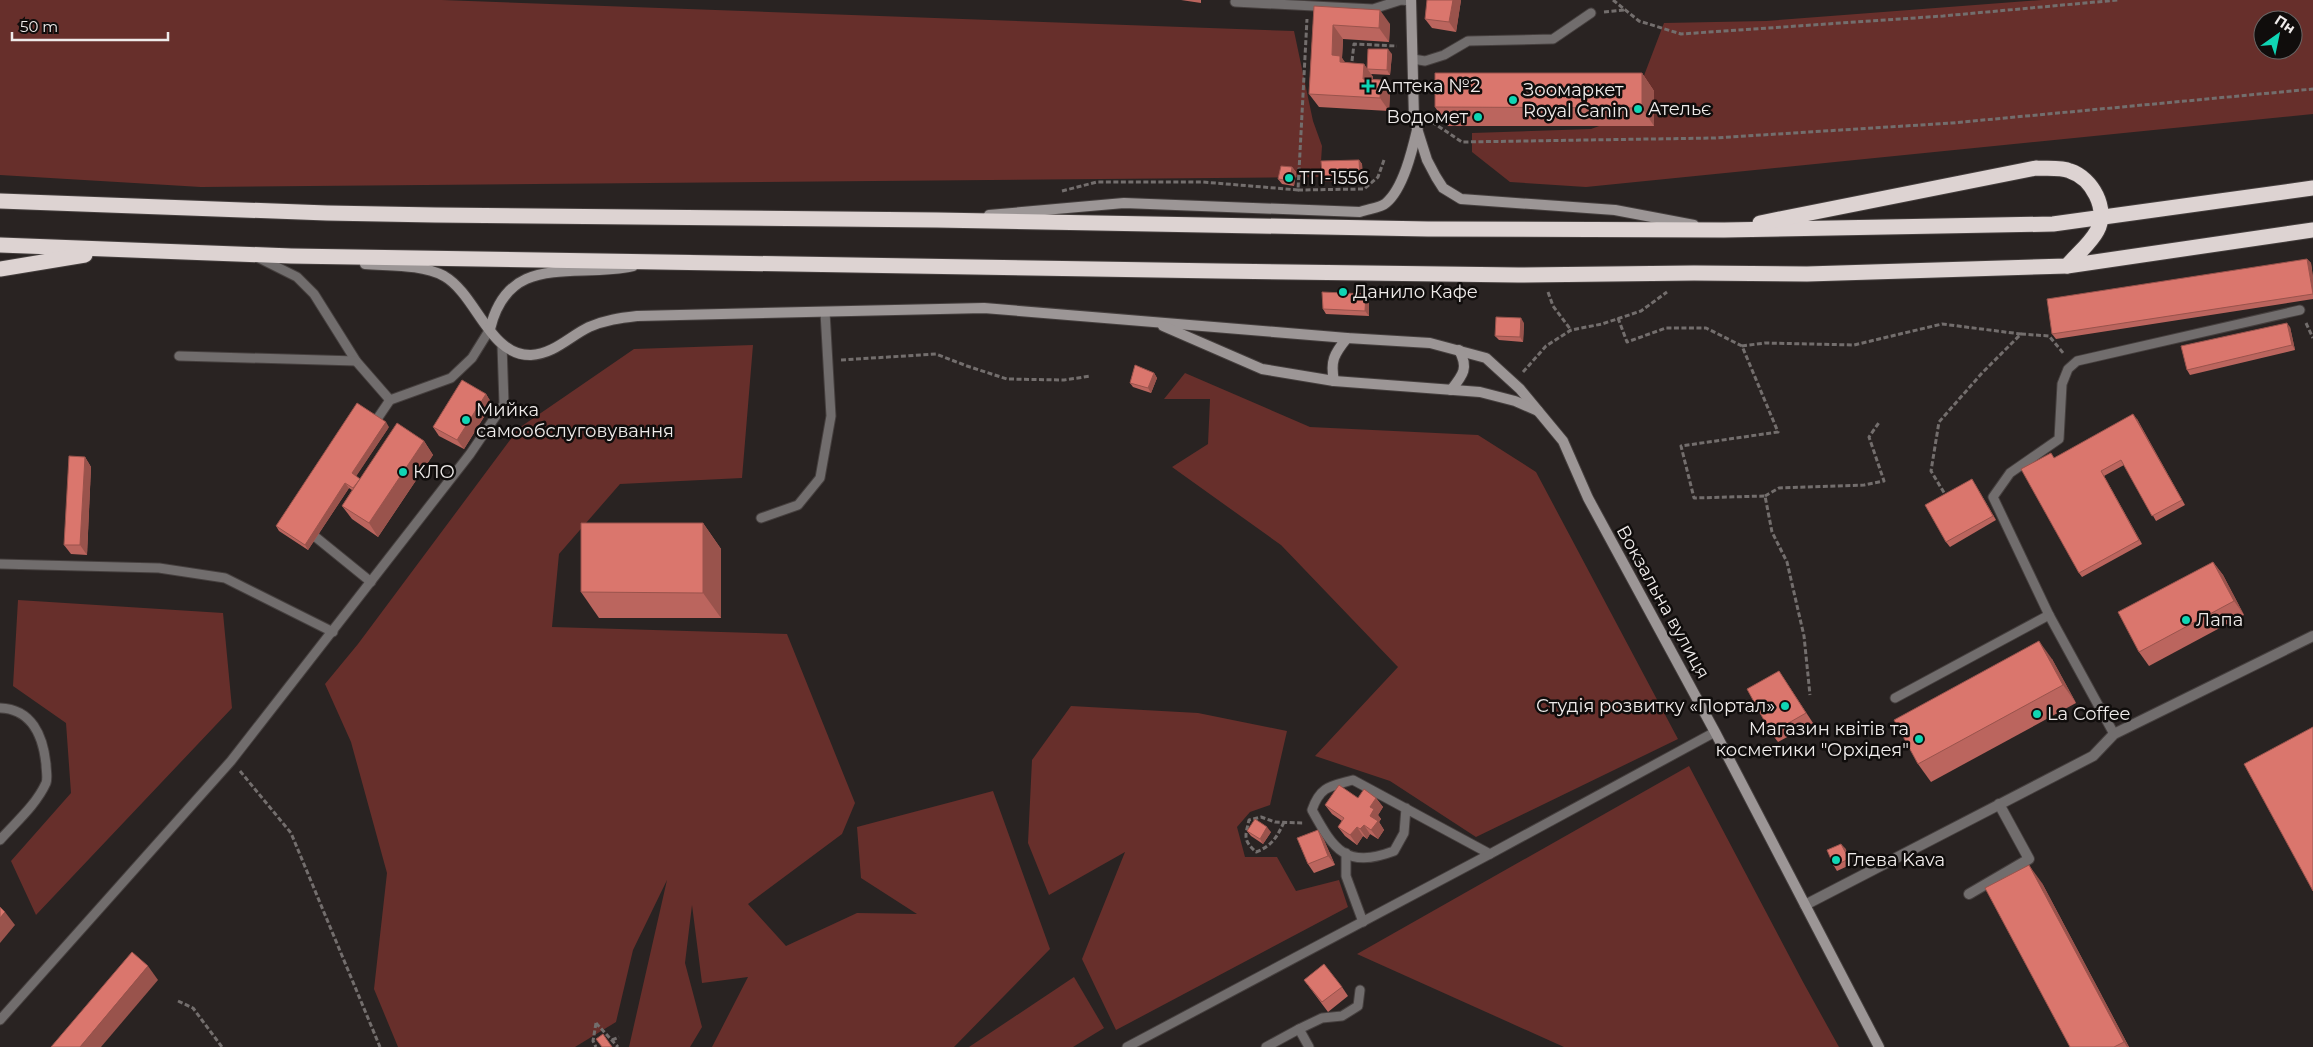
<svg xmlns="http://www.w3.org/2000/svg" width="2313" height="1047" font-family="Montserrat,sans-serif">
	<style>
		.green { fill: #672f2b; fill-rule: evenodd }
		.lines { fill: none; stroke-linecap: round; stroke-linejoin: round }
		.lane-casing { stroke: #453f3e; stroke-width: 11 }
		.street-casing { stroke: #453f3e; stroke-width: 12 }
		.secondary-casing { stroke: #453f3e; stroke-width: 12 }
		.highway-casing { stroke: #453f3e; stroke-width: 17 }
		.path { stroke: #736e6d; stroke-width: 3; stroke-dasharray: 5 2.5; stroke-linecap: butt }
		.lane { stroke: #716d6d; stroke-width: 9 }
		.street { stroke: #716d6d; stroke-width: 10 }
		.secondary { stroke: #9c9696; stroke-width: 10 }
		.highway { stroke: #ddd3d2; stroke-width: 15 }
		.wall { fill: #bb655e }
		.shaded-wall { fill: #99534c }
		.building { fill: #da766d; stroke: #99534c }
		.poi-dot { fill: #10d5b4; stroke: #100d0c; stroke-width: 2 }
		.labels { text-anchor: middle; dominant-baseline: central; stroke-width: 5; stroke-linejoin: round; paint-order: stroke }
		.poi-label { font-size: 18px; fill: #efebea; stroke: #100d0c; text-anchor: start }
		.street-label { font-size: 18px; fill: #efebea; stroke: #100d0c }
	</style>
	<rect width="100%" height="100%" fill="#292322"/>
	<g class="green">
		<path d="M 0,0 L 442,0 L 1294,31 L 1313,121 L 1322,146 L 1320,177 L 201,187 L 0,175 Z"/>
		<path d="M 2042,0 L 2313,0 L 2313,114 L 1586,187 L 1510,182 L 1472,152 L 1472,133 L 1591,129 L 1629,115 L 1664,23 L 1766,21 ZM 2263,20 L 2293,20 L 2293,50 L 2263,50 Z"/>
		<path d="M 753,345 L 742,478 L 620,484 L 559,554 L 552,627 L 787,634 L 855,803 L 842,834 L 748,904 L 786,946 L 857,913 L 917,914 L 861,878 L 857,827 L 993,791 L 1050,949 L 954,1047 L 712,1047 L 748,977 L 702,983 L 692,905 L 685,963 L 702,1027 L 690,1047 L 629,1047 L 667,880 L 633,950 L 616,1022 L 575,1047 L 398,1047 L 374,989 L 387,873 L 351,742 L 325,684 L 358,644 L 519,428 L 634,349 Z"/>
		<path d="M 1185,373 L 1310,427 L 1478,435 L 1536,472 L 1678,739 L 1476,837 L 1390,781 L 1315,756 L 1398,667 L 1281,545 L 1172,467 L 1208,444 L 1210,399 L 1164,399 Z"/>
		<path d="M 18,600 L 223,613 L 232,708 L 36,915 L 11,861 L 71,793 L 66,723 L 13,686 Z"/>
		<path d="M 1071,706 L 1198,713 L 1287,731 L 1270,805 L 1250,812 L 1237,827 L 1245,857 L 1277,857 L 1296,891 L 1339,880 L 1348,907 L 1116,1030 L 1082,959 L 1125,852 L 1049,895 L 1028,843 L 1032,760 Z"/>
		<path d="M 1689,766 L 1803,982 L 1839,1047 L 1564,1047 L 1357,954 Z"/>
		<path d="M 1074,977 L 1104,1028 L 1073,1047 L 969,1047 Z"/>
	</g>
	<g class="lines">
		<g class="lane-casing">
			<g id="lane">
				<path d="M 1235,2 L 1373,9 L 1401,0 L 1411,1"/>
				<path d="M 1413,59 L 1425,61 L 1444,55 L 1468,41 L 1553,39 L 1591,13"/>
				<path d="M 259,258 L 297,277 L 314,294 L 356,361 L 390,400"/>
				<path d="M 179,356 L 356,361"/>
				<path d="M 373,425 L 390,400 L 451,378 L 472,358 L 490,329"/>
				<path d="M 761,518 L 798,505 L 820,478 L 831,416 L 825,312"/>
				<path d="M 307,530 L 371,582"/>
				<path d="M 0,564 L 159,568 L 225,578 L 333,632"/>
				<path d="M 1895,698 L 2049,615"/>
				<path d="M 0,708 C 32,709 43,736 46,764 C 46,770 48,778 46,783 C 36,805 16,822 0,840"/>
				<path d="M 2114,734 L 2049,615 L 1993,497 L 2010,473 L 2059,439 L 2062,384 L 2068,369 L 2077,361 L 2300,310"/>
				<path d="M 1406,808 L 1404,833 L 1394,851 C 1346,869 1334,850 1312,810 C 1320,786 1331,786 1353,780 L 1490,854 L 1715,732"/>
				<path d="M 1346,853 L 1346,876 L 1363,922"/>
				<path d="M 0,1020 L 231,761 L 470,454 L 504,404 L 502,345"/>
				<path d="M 1299,1029 L 1322,1018 L 1342,1016 L 1358,1006 L 1360,990"/>
				<path d="M 1127,1047 L 1490,854"/>
				<path d="M 1266,1047 L 1299,1029 L 1309,1047"/>
			</g>
		</g>
		<g class="street-casing">
			<g id="street">
				<path d="M 1969,894 L 2029,859 L 1999,804"/>
				<path d="M 1805,905 L 2093,756 L 2114,734 L 2313,636"/>
			</g>
		</g>
		<g class="secondary-casing">
			<g id="secondary">
				<path d="M 1411,0 L 1414,119 L 1427,160 L 1436,177 L 1443,188 L 1461,199 L 1615,210 L 1694,225"/>
				<path d="M 989,215 L 1124,203 L 1360,212 C 1367,209 1381,208 1386,203 C 1404,188 1413,147 1418,126"/>
				<path d="M 365,264 C 389,266 422,264 444,276 C 477,295 489,356 531,355 C 554,354 570,336 589,327 C 605,320 620,318 637,316 L 984,308 L 1347,338 L 1430,343 L 1486,358 L 1520,389 L 1563,441 L 1588,498 L 1715,732 L 1879,1047"/>
				<path d="M 1163,326 L 1262,369 L 1334,381 L 1480,392 L 1515,401 L 1538,411"/>
				<path d="M 490,329 C 509,251 574,279 633,266"/>
				<path d="M 1334,381 C 1330,361 1334,354 1347,338"/>
				<path d="M 1451,390 C 1463,375 1469,368 1459,350"/>
			</g>
		</g>
		<g class="highway-casing">
			<g id="highway">
				<path d="M 0,201 L 327,213 L 435,215 L 937,220 L 1428,229 L 1724,230 L 2053,224 L 2313,188"/>
				<path d="M 1760,223 L 2036,168 C 2046,169 2061,167 2070,171 C 2092,178 2109,209 2097,231 C 2090,244 2076,255 2067,266"/>
				<path d="M 0,245 L 291,256 L 1219,271 L 1518,275 L 1694,273 L 1807,274 L 2067,266 L 2313,230"/>
				<path d="M 0,269 L 85,255"/>
			</g>
		</g>
		<g class="path">
			<path d="M 1613,0 L 1639,21 L 1681,34 L 1943,16 L 2118,0"/>
			<path d="M 1604,12 L 1625,10"/>
			<path d="M 1352,61 L 1354,44 L 1397,46"/>
			<path d="M 1432,122 L 1462,142 L 1714,138 L 1952,123 L 2313,89"/>
			<path d="M 1298,190 L 1364,189 L 1378,177 L 1384,160"/>
			<path d="M 1062,191 L 1097,182 L 1203,182 L 1298,190 L 1307,19"/>
			<path d="M 1548,292 L 1553,306 L 1571,330 L 1570,331"/>
			<path d="M 1618,318 L 1627,342 L 1666,328 L 1706,328 L 1742,346 L 1778,432 L 1681,446 L 1694,498 L 1765,496 L 1772,532 L 1787,562 L 1804,636 L 1810,695"/>
			<path d="M 2306,323 L 2313,338"/>
			<path d="M 2021,334 L 2049,336 L 2064,354"/>
			<path d="M 1742,346 L 1765,343 L 1854,345 L 1942,324 L 2021,334 L 1982,373 L 1939,422 L 1931,471 L 1946,496"/>
			<path d="M 841,360 L 936,354 L 967,366 L 1007,379 L 1064,380 L 1091,376"/>
			<path d="M 1523,372 L 1546,346 L 1571,330 L 1602,324 L 1641,311 L 1667,292"/>
			<path d="M 1765,496 L 1779,488 L 1864,485 L 1884,481 L 1869,437 L 1880,421"/>
			<path d="M 240,771 L 291,833 L 380,1047"/>
			<path d="M 1284,822 C 1277,837 1272,846 1256,852 C 1243,840 1245,837 1249,820 L 1261,817 L 1275,822 L 1302,823 L 1304,823"/>
			<path d="M 178,1001 L 193,1008 L 222,1047"/>
			<path d="M 596,1023 L 618,1047"/>
			<path d="M 596,1023 L 593,1041 L 596,1047"/>
			<path d="M 612,1040 L 619,1037"/>
		</g>
		<use href="#lane" class="lane"/>
		<use href="#street" class="street"/>
		<use href="#secondary" class="secondary"/>
		<use href="#highway" class="highway"/>
	</g>
	<g class="wall">
		<path d="M 1181,0 L 1201,0 L 1201,3 Z"/>
		<path d="M 1461,0 L 1456,32 L 1432,28 L 1425,19 Z"/>
		<path d="M 1314,6 L 1390,24 L 1389,42 L 1343,39 L 1342,58 L 1345,63 L 1364,64 L 1367,69 L 1392,54 L 1390,75 L 1371,74 L 1373,77 L 1373,79 L 1381,80 L 1390,93 L 1389,111 L 1319,107 L 1309,94 Z"/>
		<path d="M 1642,73 L 1654,91 L 1654,126 L 1448,126 L 1435,107 Z"/>
		<path d="M 1359,160 L 1362,164 L 1363,181 L 1325,182 L 1322,177 Z"/>
		<path d="M 1292,167 L 1296,172 L 1294,186 L 1282,184 L 1278,179 Z"/>
		<path d="M 2307,259 L 2311,263 L 2313,278 L 2313,299 L 2056,339 L 2052,334 Z"/>
		<path d="M 1369,299 L 1369,316 L 1326,314 L 1323,309 Z"/>
		<path d="M 1524,323 L 1523,342 L 1499,340 L 1495,336 Z"/>
		<path d="M 2290,327 L 2295,350 L 2190,375 L 2187,370 Z"/>
		<path d="M 1154,373 L 1157,378 L 1151,393 L 1133,387 L 1130,383 Z"/>
		<path d="M 486,394 L 492,404 L 464,449 L 439,436 L 433,427 Z"/>
		<path d="M 2137,419 L 2185,505 L 2156,521 L 2124,465 L 2104,476 L 2142,544 L 2082,577 L 2079,573 L 2054,458 Z"/>
		<path d="M 389,427 L 356,476 L 360,479 L 424,441 L 433,455 L 378,537 L 352,519 L 342,506 L 352,490 L 349,488 L 308,550 L 279,531 L 276,526 Z"/>
		<path d="M 85,457 L 91,467 L 87,555 L 71,554 L 64,545 Z"/>
		<path d="M 1975,484 L 1996,520 L 1950,547 L 1946,542 Z"/>
		<path d="M 703,523 L 721,549 L 721,618 L 599,618 L 581,592 Z"/>
		<path d="M 2213,562 L 2223,575 L 2244,615 L 2149,666 L 2139,652 Z"/>
		<path d="M 2052,659 L 2076,703 L 1931,782 L 1918,764 Z"/>
		<path d="M 1779,671 L 1813,723 L 1778,742 L 1771,733 Z"/>
		<path d="M 1358,798 L 1376,798 L 1383,807 L 1378,815 L 1381,819 L 1379,822 L 1384,830 L 1378,839 L 1370,834 L 1367,839 L 1363,836 L 1357,845 L 1345,836 L 1338,827 L 1342,821 L 1332,814 L 1325,805 Z"/>
		<path d="M 1318,830 L 1324,840 L 1335,865 L 1314,873 L 1308,864 Z"/>
		<path d="M 1247,831 L 1271,832 L 1263,844 L 1251,836 Z"/>
		<path d="M 1845,848 L 1852,864 L 1837,871 L 1834,866 Z"/>
		<path d="M 2042,883 L 2129,1047 L 2070,1047 Z"/>
		<path d="M 1304,980 L 1342,987 L 1348,996 L 1328,1012 Z"/>
	</g>
	<g class="shaded-wall">
		<path d="M 1453,0 L 1461,0 L 1456,32 L 1449,22 Z"/>
		<path d="M 1380,10 L 1390,24 L 1389,42 L 1379,28 Z"/>
		<path d="M 1333,25 L 1343,39 L 1342,58 L 1350,69 L 1350,76 L 1332,55 Z"/>
		<path d="M 1388,49 L 1392,54 L 1390,75 L 1387,70 Z"/>
		<path d="M 1364,64 L 1373,77 L 1373,93 L 1363,79 Z"/>
		<path d="M 1642,73 L 1654,91 L 1654,126 L 1642,108 Z"/>
		<path d="M 1381,80 L 1390,93 L 1389,111 L 1380,98 Z"/>
		<path d="M 1359,160 L 1362,164 L 1363,181 L 1360,177 Z"/>
		<path d="M 1292,167 L 1296,172 L 1294,186 L 1290,181 Z"/>
		<path d="M 2307,259 L 2311,263 L 2313,278 L 2313,294 Z"/>
		<path d="M 1366,294 L 1369,299 L 1369,316 L 1365,311 Z"/>
		<path d="M 1521,318 L 1524,323 L 1523,342 L 1520,337 Z"/>
		<path d="M 2287,323 L 2290,327 L 2295,350 L 2292,345 Z"/>
		<path d="M 1154,373 L 1157,378 L 1151,393 L 1148,388 Z"/>
		<path d="M 486,394 L 492,404 L 464,449 L 457,440 Z"/>
		<path d="M 2133,414 L 2137,419 L 2185,505 L 2182,500 Z"/>
		<path d="M 386,422 L 389,427 L 355,478 L 352,473 Z"/>
		<path d="M 424,441 L 433,455 L 378,537 L 369,523 Z"/>
		<path d="M 85,457 L 91,467 L 87,555 L 80,545 Z"/>
		<path d="M 2101,471 L 2104,476 L 2142,544 L 2139,540 Z"/>
		<path d="M 1972,479 L 1975,484 L 1996,520 L 1993,516 Z"/>
		<path d="M 345,483 L 349,488 L 308,550 L 305,545 Z"/>
		<path d="M 703,523 L 721,549 L 721,618 L 703,593 Z"/>
		<path d="M 2213,562 L 2223,575 L 2244,615 L 2234,601 Z"/>
		<path d="M 2039,641 L 2052,659 L 2076,703 L 2063,685 Z"/>
		<path d="M 1376,798 L 1383,807 L 1378,815 L 1381,819 L 1379,822 L 1384,830 L 1378,839 L 1371,830 L 1370,816 L 1370,807 Z"/>
		<path d="M 1364,825 L 1370,834 L 1367,839 L 1360,829 Z"/>
		<path d="M 1267,827 L 1271,832 L 1263,844 L 1260,839 Z"/>
		<path d="M 1357,827 L 1363,836 L 1357,845 L 1350,835 Z"/>
		<path d="M 1318,830 L 1324,840 L 1335,865 L 1328,856 Z"/>
		<path d="M 1841,844 L 1845,848 L 1852,864 L 1849,859 Z"/>
		<path d="M 2029,865 L 2042,883 L 2129,1047 L 2127,1047 L 2124,1042 Z"/>
		<path d="M 5,912 L 15,925 L 0,943 L 0,918 Z"/>
		<path d="M 148,966 L 158,980 L 101,1047 L 80,1047 Z"/>
	</g>
	<g class="building">
		<path d="M 1427,0 L 1453,0 L 1449,22 L 1425,19 Z"/>
		<path d="M 1314,6 L 1380,10 L 1379,28 L 1333,25 L 1332,55 L 1340,56 L 1340,62 L 1364,64 L 1363,79 L 1381,80 L 1380,98 L 1309,94 Z"/>
		<path d="M 1368,49 L 1388,49 L 1387,70 L 1367,69 Z"/>
		<path d="M 1435,73 L 1642,73 L 1642,108 L 1435,107 Z"/>
		<path d="M 1359,160 L 1360,177 L 1322,177 L 1321,161 Z"/>
		<path d="M 1281,166 L 1292,167 L 1290,181 L 1278,179 Z"/>
		<path d="M 2307,259 L 2313,294 L 2052,334 L 2047,299 Z"/>
		<path d="M 1322,292 L 1366,294 L 1365,311 L 1323,309 Z"/>
		<path d="M 1496,317 L 1521,318 L 1520,337 L 1495,336 Z"/>
		<path d="M 2287,323 L 2292,345 L 2187,370 L 2181,346 Z"/>
		<path d="M 1135,365 L 1154,373 L 1148,388 L 1130,383 Z"/>
		<path d="M 462,380 L 486,394 L 457,440 L 433,427 Z"/>
		<path d="M 357,403 L 386,422 L 352,473 L 360,479 L 353,488 L 345,483 L 305,545 L 276,526 Z"/>
		<path d="M 2133,414 L 2182,500 L 2152,516 L 2121,460 L 2101,471 L 2139,540 L 2079,573 L 2021,469 L 2051,453 L 2054,458 Z"/>
		<path d="M 397,423 L 424,441 L 369,523 L 342,506 Z"/>
		<path d="M 69,456 L 85,457 L 80,545 L 64,545 Z"/>
		<path d="M 1972,479 L 1993,516 L 1946,542 L 1925,505 Z"/>
		<path d="M 581,523 L 703,523 L 703,593 L 581,592 Z"/>
		<path d="M 2213,562 L 2234,601 L 2139,652 L 2118,612 Z"/>
		<path d="M 2039,641 L 2063,685 L 1918,764 L 1894,720 Z"/>
		<path d="M 1779,671 L 1806,713 L 1771,733 L 1747,689 Z"/>
		<path d="M 2313,727 L 2313,891 L 2244,764 Z"/>
		<path d="M 1339,785 L 1358,798 L 1364,789 L 1376,798 L 1370,807 L 1374,809 L 1370,816 L 1378,821 L 1371,830 L 1364,825 L 1360,829 L 1357,827 L 1350,835 L 1338,827 L 1344,818 L 1325,805 Z"/>
		<path d="M 1255,819 L 1267,827 L 1260,839 L 1247,831 Z"/>
		<path d="M 1318,830 L 1328,856 L 1308,864 L 1297,838 Z"/>
		<path d="M 1841,844 L 1849,859 L 1834,866 L 1827,850 Z"/>
		<path d="M 2029,865 L 2124,1042 L 2114,1047 L 2070,1047 L 1985,888 Z"/>
		<path d="M 0,907 L 5,912 L 0,918 Z"/>
		<path d="M 132,952 L 148,966 L 80,1047 L 51,1047 Z"/>
		<path d="M 1324,964 L 1342,987 L 1322,1002 L 1304,980 Z"/>
		<path d="M 603,1034 L 612,1047 L 602,1047 L 596,1039 Z"/>
	</g>
	<g class="poi-dot">
		<path d="M1365.5 78.5h5v5h5v5h-5v5h-5v-5h-5v-5h5z"/>
		<circle cx="1513" cy="100" r="5"/>
		<circle cx="1638" cy="109" r="5"/>
		<circle cx="1478" cy="117" r="5"/>
		<circle cx="1289" cy="178" r="5"/>
		<circle cx="1343" cy="292" r="5"/>
		<circle cx="466" cy="420" r="5"/>
		<circle cx="403" cy="472" r="5"/>
		<circle cx="2186" cy="620" r="5"/>
		<circle cx="1785" cy="706" r="5"/>
		<circle cx="2037" cy="714" r="5"/>
		<circle cx="1919" cy="739" r="5"/>
		<circle cx="1836" cy="860" r="5"/>
	</g>
	<g class="labels">
		<g class="poi-label">
			<text x="1378" y="86">Аптека №2</text>
			<text x="1523" y="90">Зоомаркет<tspan x="1523" dy="21">Royal Canin</tspan></text>
			<text x="1648" y="109">Ательє</text>
			<text x="1468" y="117" text-anchor="end">Водомет</text>
			<text x="1299" y="178">ТП-1556</text>
			<text x="1353" y="292">Данило Кафе</text>
			<text x="476" y="410">Мийка<tspan x="476" dy="21">самообслуговування</tspan></text>
			<text x="413" y="472">КЛО</text>
			<text x="2196" y="620">Лапа</text>
			<text x="1775" y="706" text-anchor="end">Студія розвитку «Портал»</text>
			<text x="2047" y="714">La Coffee</text>
			<text x="1909" y="729" text-anchor="end">Магазин квітів та<tspan x="1909" dy="21">косметики "Орхідея"</tspan></text>
			<text x="1846" y="860">Глева Kava</text>
		</g>
		<g class="street-label">
			<text transform="translate(1663 602) rotate(61)">Вокзальна вулиця</text>
		</g>
	</g>
	<g transform="translate(2278 35) rotate(33)"><circle r="24" fill="#100d0c" stroke="#696665"/>
	<path d="M0-4L9 19L0 12L-9 19Z" fill="#10d5b4"/>
	<text y="-8" font-size="14" font-weight="bold" text-anchor="middle" fill="#efebea">Пн</text>
	</g>
	<path d="M12 32v8h156v-8" fill="none" stroke="#efebea" stroke-width="2.5"/>
	<text x="20" y="32" font-size="15" fill="#efebea" stroke="#100d0c" stroke-width="4" paint-order="stroke">50 m</text>
</svg>
